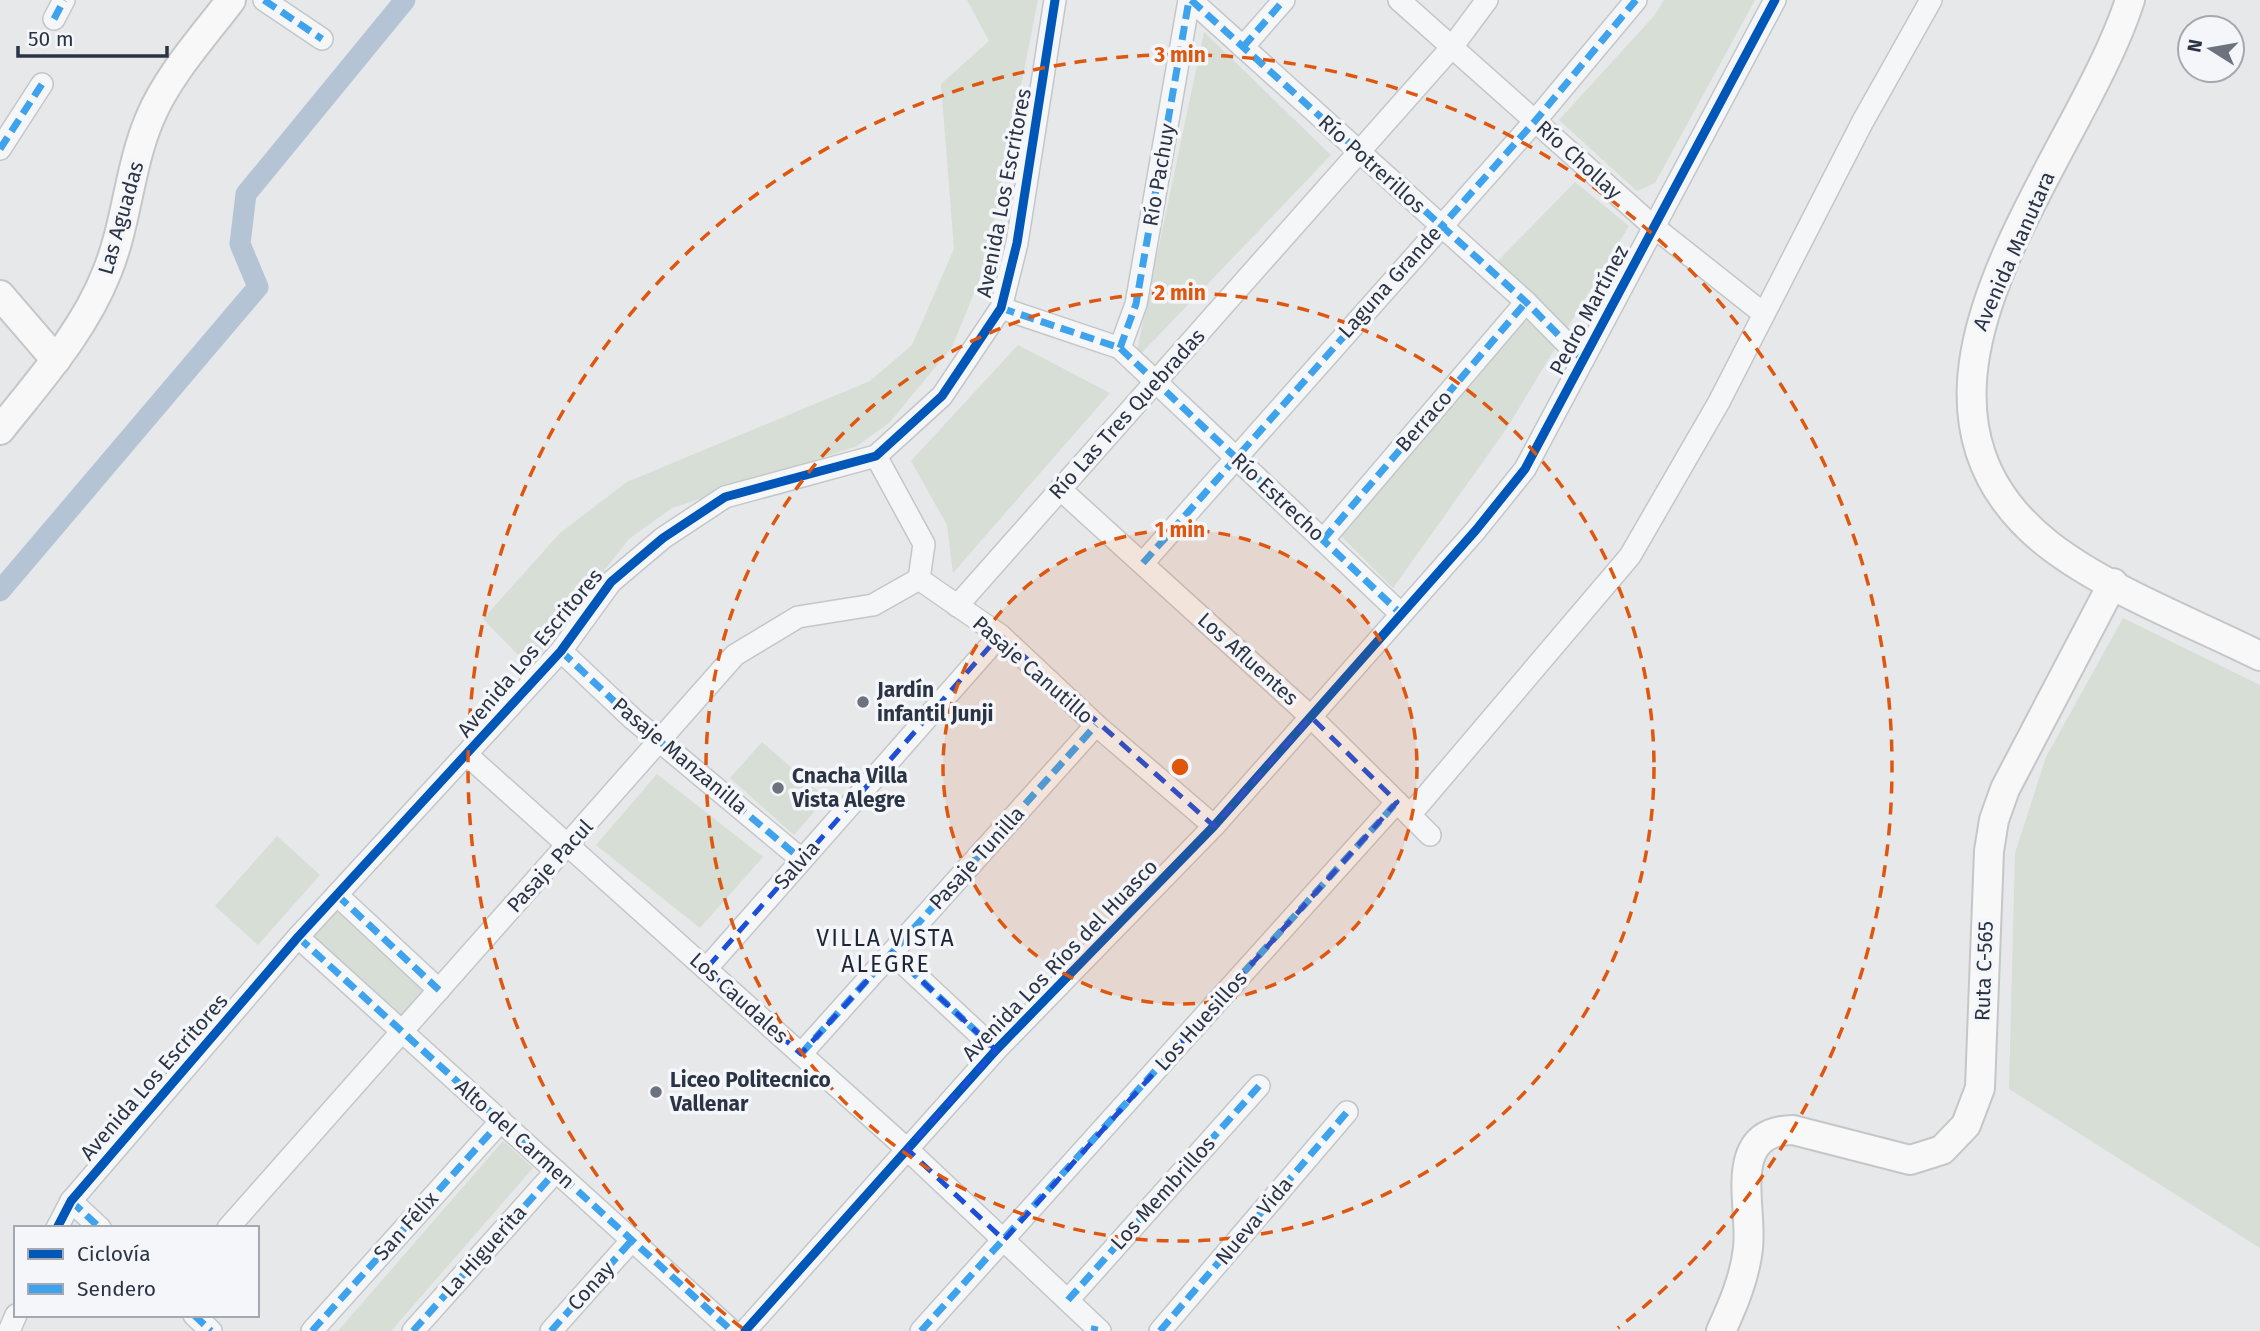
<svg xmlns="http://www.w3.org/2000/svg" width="2260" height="1331" font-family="'Fira Sans',sans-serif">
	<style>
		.green { fill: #d6ded6 }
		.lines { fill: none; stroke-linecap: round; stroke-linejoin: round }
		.canal { stroke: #b4c4d5; stroke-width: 21 }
		.street-casing { stroke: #c4c6c8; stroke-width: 24 }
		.secondary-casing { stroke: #c4c6c8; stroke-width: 32 }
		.street { stroke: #f5f6f7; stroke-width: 21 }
		.secondary { stroke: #f8f8f8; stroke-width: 28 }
		.quiet { stroke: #3ea3ec; stroke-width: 7; stroke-dasharray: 14 7; stroke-linecap: butt }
		.cycleway-casing { stroke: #f4f6f9; stroke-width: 13 }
		.cycleway { stroke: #0057b8; stroke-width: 9 }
		.marked { fill: none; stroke: #1d4ed8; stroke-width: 5; stroke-dasharray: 14 9; stroke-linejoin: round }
		.ring { fill: none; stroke: #df570f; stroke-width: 3.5; stroke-dasharray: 12 9 }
		.poi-dot { fill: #6c737f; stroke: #f4f6f9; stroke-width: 2.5 }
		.labels { text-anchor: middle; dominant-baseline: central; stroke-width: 7; stroke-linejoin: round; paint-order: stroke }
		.street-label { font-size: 21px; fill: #2b3445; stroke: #f4f6f9 }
		.poi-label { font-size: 21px; font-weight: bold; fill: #2b3445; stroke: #f4f6f9; text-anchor: start }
		.neighbourhood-label { font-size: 23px; letter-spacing: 2px; fill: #1d2536; stroke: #f4f6f9 }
		.centre { fill: #df570f; stroke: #f4f6f9; stroke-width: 3.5 }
		.ring-label { font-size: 21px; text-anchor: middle; font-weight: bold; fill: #df570f; stroke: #f4f6f9; stroke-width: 7; stroke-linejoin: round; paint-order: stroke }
	</style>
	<rect width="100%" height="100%" fill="#e6e8ea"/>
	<g class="green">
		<path d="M 967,0 L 1038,0 L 985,266 L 952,347 L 889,423 L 857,446 L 672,508 L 629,539 L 529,666 L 483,619 L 560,533 L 627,482 L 870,381 L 912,345 L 954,249 L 941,84 L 989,41 Z"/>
		<path d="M 1664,0 L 1755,0 L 1655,183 L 1637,191 L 1559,120 L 1654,16 Z"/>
		<path d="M 1204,32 L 1331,155 L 1135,360 Z"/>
		<path d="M 1575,182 L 1629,226 L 1507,428 L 1393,588 L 1340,535 L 1537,304 L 1496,263 Z"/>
		<path d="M 1018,345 L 1110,393 L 953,573 L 947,525 L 911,461 Z"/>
		<path d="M 2123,618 L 2260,685 L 2260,1248 L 2009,1089 L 2015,853 L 2046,757 Z"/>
		<path d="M 762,742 L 826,798 L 794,835 L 730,778 Z"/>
		<path d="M 657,774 L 763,857 L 700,928 L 596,845 Z"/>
		<path d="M 277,836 L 320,875 L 258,945 L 215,906 Z"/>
		<path d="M 337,897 L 437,990 L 402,1030 L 300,937 Z"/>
		<path d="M 503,1141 L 533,1168 L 391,1331 L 338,1331 Z"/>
	</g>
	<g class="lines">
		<path class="canal" d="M 0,591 L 258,287 L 240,244 L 246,194 L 405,0"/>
		<g class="street-casing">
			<g id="street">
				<path d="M 264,0 L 322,39"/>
				<path d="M 1191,0 L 1526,302 L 1582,359"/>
				<path d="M 1399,0 L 1654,227 L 1764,314"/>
				<path d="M 54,19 L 64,0"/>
				<path d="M 1243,47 L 1284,0"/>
				<path d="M 0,149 L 42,84"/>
				<path d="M 1001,308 L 1120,348 L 1400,613"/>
				<path d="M 1120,348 L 1136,304 L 1189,0"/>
				<path d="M 876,456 L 924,544 L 919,579 L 1000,635 L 1096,725 L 1214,826"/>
				<path d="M 1060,489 L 1311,717 L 1430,835"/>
				<path d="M 1323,540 L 1526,302"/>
				<path d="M 1143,563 L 1535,121 L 1636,0"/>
				<path d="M 957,606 L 1452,47 L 1487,0"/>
				<path d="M 561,651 L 633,719 L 801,859"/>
				<path d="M 467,755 L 907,1149 L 1100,1331"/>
				<path d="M 1410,815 L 1630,556 L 1719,402 L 1863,121 L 1931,0"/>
				<path d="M 337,895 L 439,990"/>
				<path d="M 298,937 L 732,1331"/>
				<path d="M 892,953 L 996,1050"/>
				<path d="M 706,969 L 1000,635"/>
				<path d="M 801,1054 L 1096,725"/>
				<path d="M 71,1201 L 100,1228"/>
				<path d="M 57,1228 L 71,1201 L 298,937 L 561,651 L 611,582 L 663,538 L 725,497 L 876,456 L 942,396 L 1001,308 L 1017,243 L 1055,0"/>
				<path d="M 228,1228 L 735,655 L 798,617 L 873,605 L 919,579"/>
				<path d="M 1068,1300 L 1259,1086"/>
				<path d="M 194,1315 L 211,1331"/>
				<path d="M 9,1331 L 16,1315"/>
				<path d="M 312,1331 L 501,1121"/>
				<path d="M 413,1331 L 556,1171"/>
				<path d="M 551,1331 L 632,1240"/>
				<path d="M 745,1331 L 996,1050 L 1214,826 L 1476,530 L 1525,469 L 1775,0"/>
				<path d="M 921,1331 L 1397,802"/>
				<path d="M 1160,1331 L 1347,1112"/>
			</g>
		</g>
		<g class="secondary-casing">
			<g id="secondary">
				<path d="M 2130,0 C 2078,163 1856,394 2049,545 C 2107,590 2194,623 2260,656"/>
				<path d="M 0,295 L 56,360"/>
				<path d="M 0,430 C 39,381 84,331 107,272 C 127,223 129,167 150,118 C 168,75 203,37 231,0"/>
				<path d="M 1721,1331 C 1733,1305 1745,1277 1748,1248 C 1753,1206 1725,1131 1793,1130 L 1910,1160 L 1942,1150 L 1966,1125 L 1980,1088 L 1989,851 L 1994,820 L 2005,789 L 2113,583"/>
			</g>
		</g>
		<use href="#street" class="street"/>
		<use href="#secondary" class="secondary"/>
		<g class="quiet">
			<path d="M 264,0 L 322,39"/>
			<path d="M 1191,0 L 1526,302 L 1582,359"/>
			<path d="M 54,19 L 64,0"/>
			<path d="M 1243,47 L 1284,0"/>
			<path d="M 0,149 L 42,84"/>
			<path d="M 1001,308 L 1120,348 L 1400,613"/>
			<path d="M 1120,348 L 1136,304 L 1189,0"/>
			<path d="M 1323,540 L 1526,302"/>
			<path d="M 1143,563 L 1535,121 L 1636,0"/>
			<path d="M 561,651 L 633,719 L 801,859"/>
			<path d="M 337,895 L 439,990"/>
			<path d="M 298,937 L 732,1331"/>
			<path d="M 892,953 L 996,1050"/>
			<path d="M 801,1054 L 1096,725"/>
			<path d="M 71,1201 L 100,1228"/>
			<path d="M 1068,1300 L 1259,1086"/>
			<path d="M 194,1315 L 211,1331"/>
			<path d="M 312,1331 L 501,1121"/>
			<path d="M 413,1331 L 556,1171"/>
			<path d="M 551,1331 L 632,1240"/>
			<path d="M 921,1331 L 1397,802"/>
			<path d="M 1094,1331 L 1095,1326"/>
			<path d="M 1160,1331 L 1347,1112"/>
		</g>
		<g class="cycleway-casing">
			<g id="cycleway">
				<path d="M 57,1228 L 71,1201 L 298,937 L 561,651 L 611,582 L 663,538 L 725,497 L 876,456 L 942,396 L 1001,308 L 1017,243 L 1055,0"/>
				<path d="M 745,1331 L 996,1050 L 1214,826 L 1476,530 L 1525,469 L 1775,0"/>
			</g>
		</g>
		<use href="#cycleway" class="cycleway"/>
	</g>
	<path class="marked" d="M 1000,635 L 1214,826 L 1311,717 L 1397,802 L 1004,1240 L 907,1149 L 996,1050 L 892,953 L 801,1054 L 706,969 Z"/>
	<circle cx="1180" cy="767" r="237" fill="#df570f" fill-opacity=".12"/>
	<g class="ring">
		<circle cx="1180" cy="767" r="237"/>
		<circle cx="1180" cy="767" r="474"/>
		<path d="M742 1328A712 712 0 1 1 1618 1328"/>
	</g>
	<g class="poi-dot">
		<circle cx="863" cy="702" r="7"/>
		<circle cx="778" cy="788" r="7"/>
		<circle cx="656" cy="1092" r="7"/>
	</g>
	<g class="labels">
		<g class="street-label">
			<text transform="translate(1579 160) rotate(42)">Río Chollay</text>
			<text transform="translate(1372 164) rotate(42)">Río Potrerillos</text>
			<text transform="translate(1159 175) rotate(-80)">Río Pachuy</text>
			<text transform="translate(1004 193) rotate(-79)">Avenida Los Escritores</text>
			<text transform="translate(121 218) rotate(-74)">Las Aguadas</text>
			<text transform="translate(2014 251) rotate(-66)">Avenida Manutara</text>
			<text transform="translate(1390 282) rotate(-48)">Laguna Grande</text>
			<text transform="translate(1589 310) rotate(-62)">Pedro Martínez</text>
			<text transform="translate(1127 414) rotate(-48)">Río Las Tres Quebradas</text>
			<text transform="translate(1424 421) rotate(-49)">Berraco</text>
			<text transform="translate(1278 497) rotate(43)">Río Estrecho</text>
			<text transform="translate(530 653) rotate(-50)">Avenida Los Escritores</text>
			<text transform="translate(1248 659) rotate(42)">Los Afluentes</text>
			<text transform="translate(1033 670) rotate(41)">Pasaje Canutillo</text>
			<text transform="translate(680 756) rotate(40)">Pasaje Manzanilla</text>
			<text transform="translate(977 858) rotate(-48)">Pasaje Tunilla</text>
			<text transform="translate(797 865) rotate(-49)">Salvia</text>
			<text transform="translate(550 866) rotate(-48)">Pasaje Pacul</text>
			<text transform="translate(1060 960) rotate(-46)">Avenida Los Ríos del Huasco</text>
			<text transform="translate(1984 971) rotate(-88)">Ruta C-565</text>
			<text transform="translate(739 998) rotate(42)">Los Caudales</text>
			<text transform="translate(1201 1021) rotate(-48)">Los Huesillos</text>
			<text transform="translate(154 1077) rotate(-49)">Avenida Los Escritores</text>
			<text transform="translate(515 1134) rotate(42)">Alto del Carmen</text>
			<text transform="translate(1163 1193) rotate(-48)">Los Membrillos</text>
			<text transform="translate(1254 1221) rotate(-50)">Nueva Vida</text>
			<text transform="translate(406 1226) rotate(-48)">San Félix</text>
			<text transform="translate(484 1251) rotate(-48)">La Higuerita</text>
			<text transform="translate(591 1286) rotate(-48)">Conay</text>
		</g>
		<g class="poi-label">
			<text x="877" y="690">Jardín<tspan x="877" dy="24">infantil Junji</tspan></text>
			<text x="792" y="776">Cnacha Villa<tspan x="792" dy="24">Vista Alegre</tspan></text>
			<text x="670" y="1080">Liceo Politecnico<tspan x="670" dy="24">Vallenar</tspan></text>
		</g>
		<g class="neighbourhood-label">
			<text x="886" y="938">VILLA VISTA<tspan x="886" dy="26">ALEGRE</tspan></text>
		</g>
	</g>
	<circle cx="1180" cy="767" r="10" class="centre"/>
	<g class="ring-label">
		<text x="1180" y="62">3 min</text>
		<text x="1180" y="300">2 min</text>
		<text x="1180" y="537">1 min</text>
	</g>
	<rect x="14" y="1226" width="245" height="91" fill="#f4f6f9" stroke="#a4a8b1" stroke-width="2"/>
	<rect x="28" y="1249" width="35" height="10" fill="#0057b8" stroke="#a4a8b1" stroke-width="2"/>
	<text x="77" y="1261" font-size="21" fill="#2b3445">Ciclovía</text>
	<rect x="28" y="1284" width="35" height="10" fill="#3ea3ec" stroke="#a4a8b1" stroke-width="2"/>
	<text x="77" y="1296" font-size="21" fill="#2b3445">Sendero</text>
	<g transform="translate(2211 49) rotate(281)"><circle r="33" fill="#f4f6f9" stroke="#a4a8b1" stroke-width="2"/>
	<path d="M0-5L12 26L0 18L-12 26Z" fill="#6c737f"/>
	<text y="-10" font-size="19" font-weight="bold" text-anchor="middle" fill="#2b3445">N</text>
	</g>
	<path d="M18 46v10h149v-10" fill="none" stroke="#2b3445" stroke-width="3.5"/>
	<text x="28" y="46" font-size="21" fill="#2b3445" stroke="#f4f6f9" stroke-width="5" paint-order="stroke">50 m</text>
</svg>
